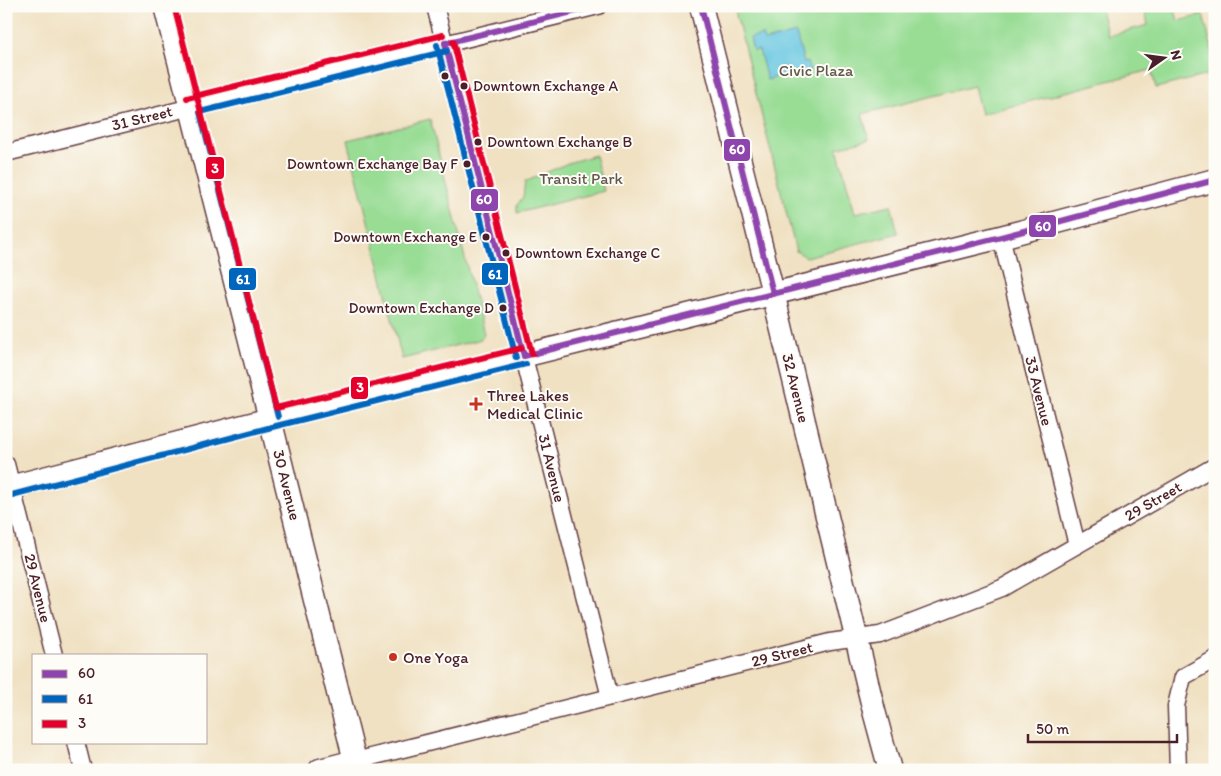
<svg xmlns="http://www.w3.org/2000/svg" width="1221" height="776" font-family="Itim,sans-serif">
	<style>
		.green { fill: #99dd95; stroke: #727e60 }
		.water { fill: #62c5e0; stroke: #567286 }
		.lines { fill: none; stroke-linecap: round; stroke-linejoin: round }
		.street-casing { stroke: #633c42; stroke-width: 19 }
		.secondary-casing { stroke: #633c42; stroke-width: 25 }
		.street { stroke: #fff; stroke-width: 16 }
		.secondary { stroke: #fff; stroke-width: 22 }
		.bus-1-casing { stroke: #fdfcf7; stroke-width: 10 }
		.bus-2-casing { stroke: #fdfcf7; stroke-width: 10 }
		.bus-3-casing { stroke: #fdfcf7; stroke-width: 10 }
		.bus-1 { stroke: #8e44ad; stroke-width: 6 }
		.bus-2 { stroke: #0065bd; stroke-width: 6 }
		.bus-3 { stroke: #e4002b; stroke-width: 6 }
		.bus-dot { fill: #4a1f2b; stroke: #fdfcf7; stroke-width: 2 }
		.poi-dot { fill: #c8321e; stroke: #fdfcf7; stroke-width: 2 }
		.labels { text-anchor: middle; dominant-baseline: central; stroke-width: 4; stroke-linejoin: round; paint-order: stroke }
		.bus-label { font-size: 15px; fill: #4a1f2b; stroke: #fdfcf7; text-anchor: start }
		.park-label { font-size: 16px; fill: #62584b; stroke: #fdfcf7 }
		.street-label { font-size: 16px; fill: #4a1f2b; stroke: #fdfcf7 }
		.poi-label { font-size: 16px; fill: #4a1f2b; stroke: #fdfcf7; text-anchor: start }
		.line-badge { stroke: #fdfcf7; stroke-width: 2 }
		.badge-label { font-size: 14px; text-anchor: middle; font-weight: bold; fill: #fff }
	</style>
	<rect width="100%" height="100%" fill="#fdfcf7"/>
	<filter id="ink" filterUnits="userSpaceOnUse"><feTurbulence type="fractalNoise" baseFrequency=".02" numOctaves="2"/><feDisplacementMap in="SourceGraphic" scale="10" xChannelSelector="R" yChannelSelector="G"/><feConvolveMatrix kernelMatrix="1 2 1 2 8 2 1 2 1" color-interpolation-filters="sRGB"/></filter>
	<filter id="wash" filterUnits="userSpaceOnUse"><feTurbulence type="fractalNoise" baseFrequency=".0096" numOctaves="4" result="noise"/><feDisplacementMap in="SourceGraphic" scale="20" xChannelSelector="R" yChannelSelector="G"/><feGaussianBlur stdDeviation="1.12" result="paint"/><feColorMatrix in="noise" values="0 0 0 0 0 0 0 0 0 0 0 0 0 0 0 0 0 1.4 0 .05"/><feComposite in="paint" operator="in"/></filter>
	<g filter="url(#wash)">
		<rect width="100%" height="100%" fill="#f0e1c2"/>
		<g class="green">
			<path d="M 734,6 L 1100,6 L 1108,36 L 1148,25 L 1144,6 L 1174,6 L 1178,21 L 1203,15 L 1215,60 L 1215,73 L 1156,88 L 1151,70 L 981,114 L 974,86 L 862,114 L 869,139 L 837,148 L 855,213 L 891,205 L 898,233 L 806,257 L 796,251 Z"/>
			<path d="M 430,119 L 484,334 L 482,338 L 478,340 L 402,359 L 348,140 Z"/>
			<path d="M 595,155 L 604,191 L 517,213 L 517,205 L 523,197 L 525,182 L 568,163 Z"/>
		</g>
		<path class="water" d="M 796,33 L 804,63 L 807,62 L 810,71 L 799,74 L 798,71 L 767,80 L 759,50 L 753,51 L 750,38 L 762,35 L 764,41 Z"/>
	</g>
	<g filter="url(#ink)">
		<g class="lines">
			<g class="street-casing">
				<g id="street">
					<path d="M 435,6 L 610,697"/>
					<path d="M 6,153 L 598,6"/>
					<path d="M 1001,237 L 1077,545"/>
					<path d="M 6,464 L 54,655"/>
					<path d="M 76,742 L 83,770"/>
					<path d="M 355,761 L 830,642 L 880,635 L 1002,588 L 1215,466"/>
					<path d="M 1178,770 L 1176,706 L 1183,677 L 1215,659"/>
				</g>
			</g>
			<g class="secondary-casing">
				<g id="secondary">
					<path d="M 165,6 L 270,419 L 355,761 L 359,770"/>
					<path d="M 701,6 L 773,293 L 874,711 L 890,770"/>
					<path d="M 6,488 L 270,419 L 1001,237 L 1215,180"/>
					<path d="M 320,770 L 355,761"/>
				</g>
			</g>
			<use href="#street" class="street"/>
			<use href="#secondary" class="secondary"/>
			<g class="bus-1-casing">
				<g id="bus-1">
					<path d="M 701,6 L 773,293"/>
					<path d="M 445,43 L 524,356"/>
					<path d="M 445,43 L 597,6"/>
					<path d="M 524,356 L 1001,237 L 1215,180"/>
				</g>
			</g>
			<g class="bus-2-casing">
				<g id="bus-2">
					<path d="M 437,45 L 516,358"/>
					<path d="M 278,417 L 200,112 L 447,51"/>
					<path d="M 8,496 L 272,427 L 526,364"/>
				</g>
			</g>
			<g class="bus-3-casing">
				<g id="bus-3">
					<path d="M 174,6 L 276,408 L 522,348"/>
					<path d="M 453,41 L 532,354"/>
					<path d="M 187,98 L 443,35"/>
				</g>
			</g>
			<use href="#bus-1" class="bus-1"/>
			<use href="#bus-2" class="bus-2"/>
			<use href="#bus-3" class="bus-3"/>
		</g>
	</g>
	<g class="bus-dot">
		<circle cx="445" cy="76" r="4.5"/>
		<circle cx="464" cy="86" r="4.5"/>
		<circle cx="478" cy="142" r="4.5"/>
		<circle cx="467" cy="164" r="4.5"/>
		<circle cx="486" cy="237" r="4.5"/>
		<circle cx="506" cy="253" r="4.5"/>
		<circle cx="503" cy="308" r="4.5"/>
	</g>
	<g class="poi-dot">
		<path d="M473.5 396.5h5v5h5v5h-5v5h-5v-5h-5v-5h5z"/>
		<circle cx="393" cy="657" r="5"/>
	</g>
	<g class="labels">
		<g class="bus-label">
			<text x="473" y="86">Downtown Exchange A</text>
			<text x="487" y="142">Downtown Exchange B</text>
			<text x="458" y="164" text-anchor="end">Downtown Exchange Bay F</text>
			<text x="477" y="237" text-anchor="end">Downtown Exchange E</text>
			<text x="515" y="253">Downtown Exchange C</text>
			<text x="494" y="308" text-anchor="end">Downtown Exchange D</text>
		</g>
		<g class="park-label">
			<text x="816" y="70">Civic Plaza</text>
			<text x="581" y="178">Transit Park</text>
		</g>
		<g class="street-label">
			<text transform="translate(142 118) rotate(-14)">31 Street</text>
			<text transform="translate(796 388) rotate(76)">32 Avenue</text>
			<text transform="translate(1039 391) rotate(76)">33 Avenue</text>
			<text transform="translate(552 468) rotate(76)">31 Avenue</text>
			<text transform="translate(287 485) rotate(76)">30 Avenue</text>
			<text transform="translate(1153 501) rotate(-30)">29 Street</text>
			<text transform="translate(38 588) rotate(76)">29 Avenue</text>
			<text transform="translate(782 654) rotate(-14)">29 Street</text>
		</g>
		<g class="poi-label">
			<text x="487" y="395">Three Lakes<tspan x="487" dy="18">Medical Clinic</tspan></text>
			<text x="403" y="657">One Yoga</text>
		</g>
	</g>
	<g class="line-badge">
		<rect x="723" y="138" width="28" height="24" rx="5" fill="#8e44ad"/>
		<rect x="205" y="156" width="20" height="24" rx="5" fill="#e4002b"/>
		<rect x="470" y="188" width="29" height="24" rx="5" fill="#8e44ad"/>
		<rect x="1028" y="214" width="29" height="24" rx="5" fill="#8e44ad"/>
		<rect x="481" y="262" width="28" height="24" rx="5" fill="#0065bd"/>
		<rect x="228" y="267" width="29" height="24" rx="5" fill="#0065bd"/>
		<rect x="350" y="376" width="19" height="24" rx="5" fill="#e4002b"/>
	</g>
	<g class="badge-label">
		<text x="737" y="154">60</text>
		<text x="215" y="173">3</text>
		<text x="484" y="204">60</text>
		<text x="1043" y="231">60</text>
		<text x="495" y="279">61</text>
		<text x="243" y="284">61</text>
		<text x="360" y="392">3</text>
	</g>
	<rect width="1221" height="776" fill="none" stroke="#fdfcf7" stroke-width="25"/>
	<rect x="32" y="654" width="175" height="90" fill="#fdfcf7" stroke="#b5a4a5"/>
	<rect x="42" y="670" width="25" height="8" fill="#8e44ad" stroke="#b5a4a5"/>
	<text x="78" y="678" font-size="15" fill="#4a1f2b">60</text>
	<rect x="42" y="695" width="25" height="8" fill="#0065bd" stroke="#b5a4a5"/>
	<text x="78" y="704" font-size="15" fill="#4a1f2b">61</text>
	<rect x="42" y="720" width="25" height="8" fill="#e4002b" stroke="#b5a4a5"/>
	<text x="78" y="728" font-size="15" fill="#4a1f2b">3</text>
	<g transform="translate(1164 58) rotate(76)" stroke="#fdfcf7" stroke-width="4" paint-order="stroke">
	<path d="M0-4L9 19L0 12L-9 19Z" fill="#4a1f2b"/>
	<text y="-8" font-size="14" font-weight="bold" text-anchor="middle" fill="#4a1f2b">N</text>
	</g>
	<path d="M1028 734v8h149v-8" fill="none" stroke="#4a1f2b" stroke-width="2.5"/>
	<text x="1036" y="734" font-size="15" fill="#4a1f2b" stroke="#fdfcf7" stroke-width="4" paint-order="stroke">50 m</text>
</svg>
